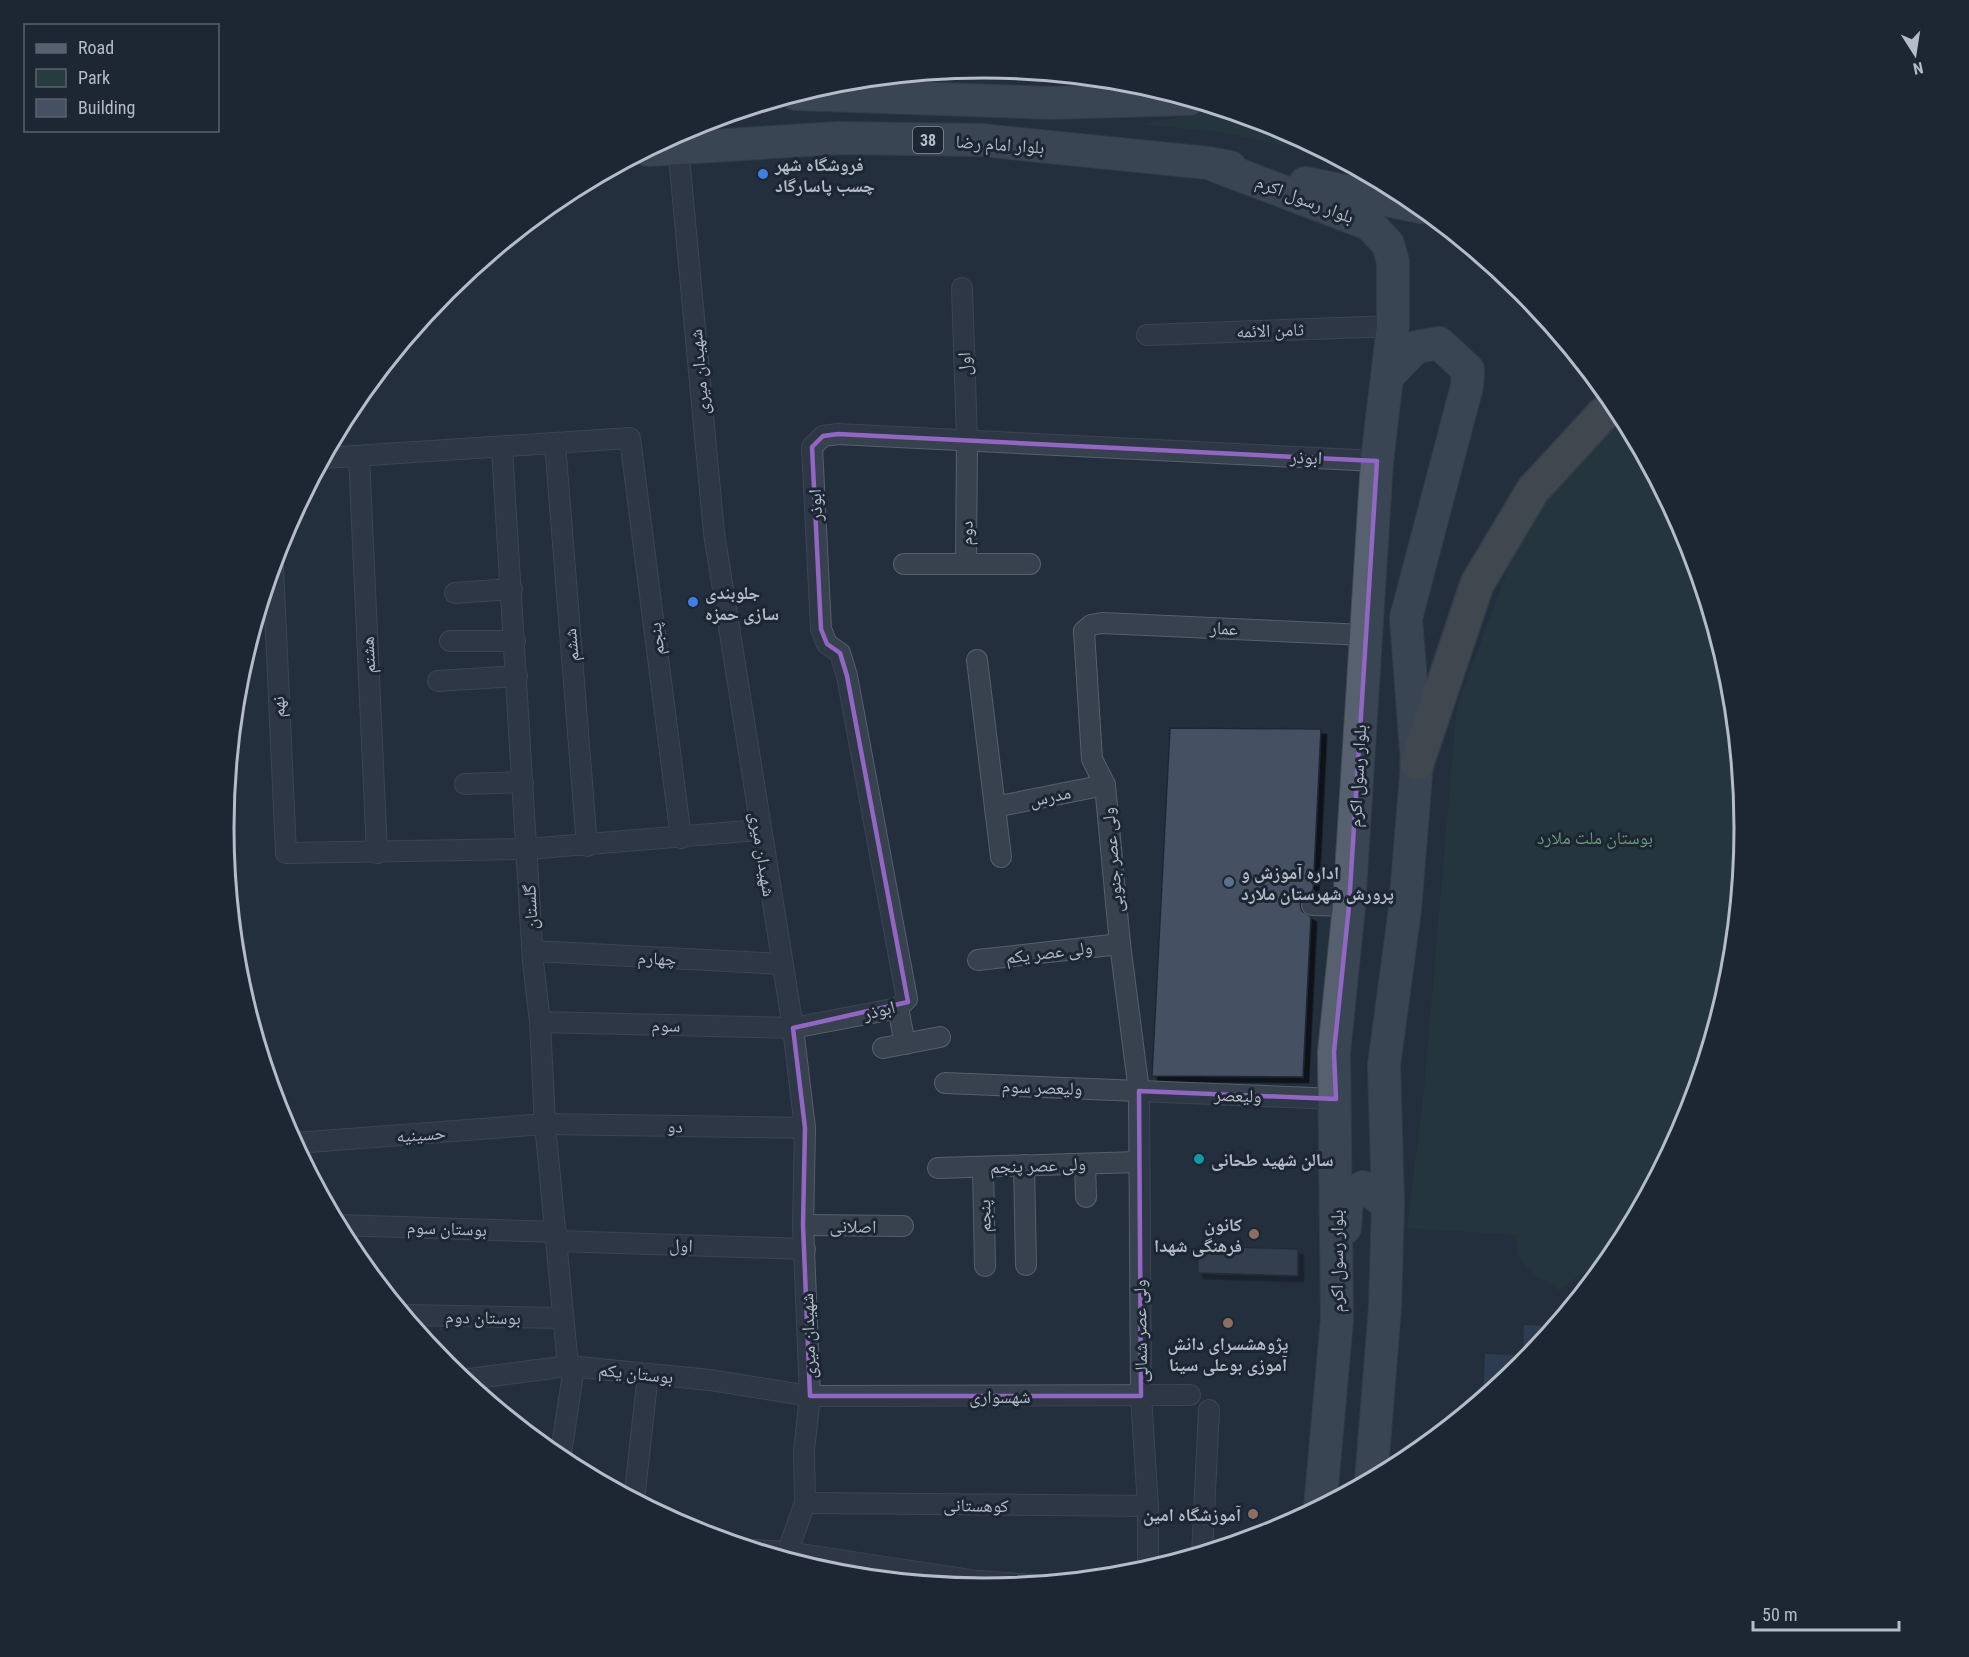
<svg xmlns="http://www.w3.org/2000/svg" width="1969" height="1657" font-family="'Roboto Condensed','Noto Naskh Arabic',sans-serif">
	<style>
		.green { fill: #263c3f }
		.water { fill: #394c67 }
		.building { fill: #455162; stroke: #1f2835; stroke-width: 1.5; filter: url(#shadow) }
		.lines { fill: none; stroke-linecap: round; stroke-linejoin: round }
		.minor-casing { stroke: #565f6c; stroke-width: 22 }
		.primary-casing { stroke: #414a57; stroke-width: 34 }
		.trunk-casing { stroke: #434c59; stroke-width: 36 }
		.minor { stroke: #38414e; stroke-width: 20 }
		.primary { stroke: #56606e; stroke-width: 32 }
		.trunk { stroke: #656462; stroke-width: 33 }
		.marked { fill: none; stroke: #9266c3; stroke-width: 4.5; stroke-linejoin: round }
		.shop-dot { fill: #3f7fe0; stroke: #1d2633; stroke-width: 2 }
		.service-dot { fill: #5c6f8a; stroke: #1d2633; stroke-width: 2 }
		.culture-dot { fill: #0f9aa8; stroke: #1d2633; stroke-width: 2 }
		.education-dot { fill: #8d6e63; stroke: #1d2633; stroke-width: 2 }
		.labels { text-anchor: middle; dominant-baseline: central; stroke-width: 6; stroke-linejoin: round; paint-order: stroke }
		.shield { fill: #1d2633; stroke: #878f9c; stroke-width: 1.5 }
		.shield-label { font-size: 16px; font-weight: bold; fill: #b4bcc9 }
		.street-label { font-size: 18px; fill: #b4bcc9; stroke: #1d2633 }
		.poi-label { font-size: 18px; font-weight: bold; fill: #b4bcc9; stroke: #1d2633; text-anchor: start }
		.park-label { font-size: 18px; fill: #6b9a76; stroke: #1d2633 }
		.rim { fill: none; stroke: #b4bcc9; stroke-width: 3 }
	</style>
	<defs>
		<filter id="shadow"><feDropShadow dx="5.5" dy="5.5" stdDeviation="0" flood-color="#0009"/></filter>
	</defs>
	<rect width="100%" height="100%" fill="#242f3e"/>
	<g class="green">
		<path d="M 1223,110 L 1276,126 L 1332,155 L 1220,132 L 1140,124 Z"/>
		<path d="M 1622,414 L 1688,538 L 1731,680 L 1745,829 L 1731,977 L 1687,1120 L 1618,1250 L 1558,1290 C 1533,1270 1516,1272 1516,1235 L 1407,1228 L 1423,1101 L 1457,706 L 1519,540 L 1582,447 Z"/>
	</g>
	<g class="water">
		<path d="M 1524,1325 L 1541,1326 L 1541,1344 L 1523,1366 Z"/>
		<path d="M 1485,1354 L 1513,1355 L 1513,1375 L 1483,1399 Z"/>
	</g>
	<g class="building">
		<path d="M 1170,728 L 1321,729 L 1313,893 L 1306,895 L 1300,904 L 1302,911 L 1311,917 L 1303,1077 L 1152,1076 Z"/>
		<path d="M 1197,1246 L 1298,1249 L 1298,1276 L 1198,1273 Z"/>
	</g>
	<g class="lines">
		<g class="minor-casing">
			<g id="minor">
				<path d="M 678,146 L 714,533 L 793,1028 L 805,1128 L 803,1225 L 810,1396 L 804,1451 L 805,1503 L 785,1559"/>
				<path d="M 1147,335 L 1393,326"/>
				<path d="M 555,443 L 587,846"/>
				<path d="M 502,448 L 533,962 L 540,1022 L 545,1124 L 568,1366"/>
				<path d="M 359,456 L 377,853"/>
				<path d="M 324,458 L 630,438 L 681,838"/>
				<path d="M 904,564 L 966,564 L 967,440 L 962,288"/>
				<path d="M 966,564 L 1030,564"/>
				<path d="M 273,566 L 286,853 L 527,849 L 760,830"/>
				<path d="M 455,593 L 512,589"/>
				<path d="M 450,641 L 515,641"/>
				<path d="M 977,660 L 1001,857"/>
				<path d="M 438,681 L 517,676"/>
				<path d="M 465,784 L 523,782"/>
				<path d="M 995,807 L 1105,785"/>
				<path d="M 1312,905 L 1349,906"/>
				<path d="M 533,951 L 781,964"/>
				<path d="M 978,960 L 1120,944"/>
				<path d="M 898,1008 L 905,1044"/>
				<path d="M 540,1022 L 793,1028 L 898,1008 L 907,999 L 847,676 L 840,653 L 827,644 L 821,629 L 812,447 L 823,436 L 838,434 L 1377,461"/>
				<path d="M 883,1048 L 940,1037"/>
				<path d="M 945,1083 L 1336,1099"/>
				<path d="M 296,1143 L 545,1124 L 805,1128"/>
				<path d="M 1085,1164 L 1086,1197"/>
				<path d="M 1024,1165 L 1026,1265"/>
				<path d="M 983,1167 L 985,1266"/>
				<path d="M 938,1168 L 1138,1162"/>
				<path d="M 338,1225 L 556,1232"/>
				<path d="M 803,1225 L 903,1226"/>
				<path d="M 557,1241 L 805,1249"/>
				<path d="M 404,1315 L 562,1318"/>
				<path d="M 462,1380 L 568,1366 L 710,1380 L 810,1396 L 1190,1395"/>
				<path d="M 560,1460 L 574,1367"/>
				<path d="M 634,1500 L 648,1374"/>
				<path d="M 805,1503 L 1148,1506"/>
				<path d="M 755,1550 L 787,1552 L 977,1581 L 1035,1585"/>
				<path d="M 1202,1554 L 1209,1410"/>
				<path d="M 1144,1571 L 1148,1564 L 1148,1506 L 1141,1396 L 1139,1091 L 1120,944 L 1105,785 L 1092,759 L 1084,631 L 1091,625 L 1102,623 L 1365,635"/>
			</g>
		</g>
		<g class="primary-casing">
			<g id="primary">
				<path d="M 796,94 L 1051,103 L 1189,99"/>
				<path d="M 648,150 L 839,138 L 981,140 L 1208,163 L 1230,167"/>
				<path d="M 1208,163 L 1369,224 L 1388,244 L 1393,262 L 1393,326 L 1377,461 L 1349,906 L 1334,1052 L 1337,1319 L 1320,1508"/>
				<path d="M 1305,183 L 1421,207"/>
				<path d="M 1345,1228 L 1347,1199 L 1363,1187 L 1388,1204"/>
				<path d="M 1371,1481 L 1385,1307 L 1388,1204 L 1384,1065 L 1405,909 L 1417,763 L 1406,618 L 1467,386 L 1468,370 L 1439,343 L 1416,347 L 1389,375"/>
			</g>
		</g>
		<g class="trunk-casing">
			<path id="trunk" d="M 1417,763 L 1477,584 L 1533,490 L 1602,415 L 1616,405"/>
		</g>
		<use href="#minor" class="minor"/>
		<use href="#primary" class="primary"/>
		<use href="#trunk" class="trunk"/>
	</g>
	<path d="M0 0H1969V1657H0ZM 838,434 L 1377,461 L 1349,906 L 1334,1052 L 1336,1099 L 1139,1091 L 1141,1396 L 810,1396 L 803,1225 L 805,1128 L 793,1028 L 908,1002 L 847,676 L 840,653 L 827,644 L 821,629 L 812,447 L 823,436 Z" fill="#242f3e" fill-opacity=".55" fill-rule="evenodd"/>
	<path class="marked" d="M 838,434 L 1377,461 L 1349,906 L 1334,1052 L 1336,1099 L 1139,1091 L 1141,1396 L 810,1396 L 803,1225 L 805,1128 L 793,1028 L 908,1002 L 847,676 L 840,653 L 827,644 L 821,629 L 812,447 L 823,436 Z"/>
	<g class="shop-dot">
		<circle cx="763" cy="174" r="6"/>
		<circle cx="693" cy="602" r="6"/>
	</g>
	<circle class="service-dot" cx="1229" cy="882" r="6"/>
	<circle class="culture-dot" cx="1199" cy="1159" r="6"/>
	<g class="education-dot">
		<circle cx="1254" cy="1234" r="6"/>
		<circle cx="1228" cy="1323" r="6"/>
		<circle cx="1253" cy="1514" r="6"/>
	</g>
	<g class="labels">
		<rect class="shield" x="913" y="127" width="30" height="26" rx="4.5"/>
		<g class="shield-label">
			<text x="928" y="140">38</text>
		</g>
		<g class="street-label">
			<text transform="translate(1000 144) rotate(4)">بلوار امام رضا</text>
			<text transform="translate(1305 199) rotate(21)">بلوار رسول اکرم</text>
			<text transform="translate(1270 330) rotate(-2)">ثامن الائمه</text>
			<text transform="translate(964 364) rotate(-92)">اول</text>
			<text transform="translate(699 372) rotate(-95)">شهیدان میری</text>
			<text transform="translate(1306 457) rotate(3)">ابوذر</text>
			<text transform="translate(815 505) rotate(-93)">ابوذر</text>
			<text transform="translate(966 533) rotate(-89)">دوم</text>
			<text transform="translate(1224 628) rotate(3)">عمار</text>
			<text transform="translate(656 639) rotate(-97)">پنجم</text>
			<text transform="translate(571 645) rotate(-95)">ششم</text>
			<text transform="translate(368 655) rotate(-93)">هشتم</text>
			<text transform="translate(278 707) rotate(-92)">نهم</text>
			<text transform="translate(1357 776) rotate(-87)">بلوار رسول اکرم</text>
			<text transform="translate(1050 796) rotate(-12)">مدرس</text>
			<text transform="translate(763 854) rotate(81)">شهیدان میری</text>
			<text transform="translate(1112 860) rotate(-95)">ولی عصر جنوبی</text>
			<text transform="translate(530 907) rotate(-93)">گلستان</text>
			<text transform="translate(1049 952) rotate(-7)">ولی عصر یکم</text>
			<text transform="translate(657 958) rotate(3)">چهارم</text>
			<text transform="translate(879 1010) rotate(-14)">ابوذر</text>
			<text transform="translate(666 1025) rotate(1)">سوم</text>
			<text transform="translate(1042 1087) rotate(2)">ولیعصر سوم</text>
			<text transform="translate(1238 1095) rotate(2)">ولیعصر</text>
			<text transform="translate(675 1126) rotate(1)">دو</text>
			<text transform="translate(421 1134) rotate(-4)">حسینیه</text>
			<text transform="translate(1038 1165) rotate(-2)">ولی عصر پنجم</text>
			<text transform="translate(984 1216) rotate(-91)">پنجم</text>
			<text transform="translate(853 1226) rotate(1)">اصلانی</text>
			<text transform="translate(447 1228) rotate(2)">بوستان سوم</text>
			<text transform="translate(681 1245) rotate(2)">اول</text>
			<text transform="translate(1336 1261) rotate(-90)">بلوار رسول اکرم</text>
			<text transform="translate(483 1317) rotate(1)">بوستان دوم</text>
			<text transform="translate(1140 1331) rotate(-91)">ولی عصر شمالی</text>
			<text transform="translate(808 1336) rotate(-92)">شهیدان میری</text>
			<text transform="translate(636 1373) rotate(6)">بوستان یکم</text>
			<text x="1000" y="1396">شهسواری</text>
			<text transform="translate(976 1505) rotate(1)">کوهستانی</text>
		</g>
		<g class="poi-label">
			<text x="775" y="164">فروشگاه شهر<tspan x="775" dy="21">چسب پاسارگاد</tspan></text>
			<text x="705" y="592">جلوبندی<tspan x="705" dy="21">سازی حمزه</tspan></text>
			<text x="1241" y="872">اداره آموزش و<tspan x="1241" dy="21">پرورش شهرستان ملارد</tspan></text>
			<text x="1211" y="1159">سالن شهید طحانی</text>
			<text x="1242" y="1224" text-anchor="end">کانون<tspan x="1242" dy="21">فرهنگی شهدا</tspan></text>
			<text x="1228" y="1343" text-anchor="middle">پژوهشسرای دانش<tspan x="1228" dy="21">آموزی بوعلی سینا</tspan></text>
			<text x="1241" y="1514" text-anchor="end">آموزشگاه امین</text>
		</g>
		<g class="park-label">
			<text x="1595" y="837">بوستان ملت ملارد</text>
		</g>
	</g>
	<path d="M0 0H1969V1657H0ZM234 828a750 750 0 1 1 1500 0a750 750 0 1 1-1500 0Z" fill="#1d2633" fill-rule="evenodd"/>
	<path class="rim" d="M234 828a750 750 0 1 1 1500 0a750 750 0 1 1-1500 0Z"/>
	<rect x="24" y="24" width="195" height="108" fill="#1d2633" stroke="#59626f" stroke-width="1.5"/>
	<rect x="36" y="44" width="30" height="9" fill="#56606e" stroke="#59626f" stroke-width="1.5"/>
	<text x="78" y="54" font-size="18" fill="#b4bcc9">Road</text>
	<rect x="36" y="69" width="30" height="18" fill="#263c3f" stroke="#59626f" stroke-width="1.5"/>
	<text x="78" y="84" font-size="18" fill="#b4bcc9">Park</text>
	<rect x="36" y="99" width="30" height="18" fill="#455162" stroke="#59626f" stroke-width="1.5"/>
	<text x="78" y="114" font-size="18" fill="#b4bcc9">Building</text>
	<g transform="translate(1915 54) rotate(168)" stroke="#1d2633" stroke-width="4.5" paint-order="stroke">
	<path d="M0-4.5L10 22L0 15L-10 22Z" fill="#b4bcc9"/>
	<text y="-9" font-size="16" font-weight="bold" text-anchor="middle" fill="#b4bcc9">N</text>
	</g>
	<path d="M1753 1621v9h146v-9" fill="none" stroke="#b4bcc9" stroke-width="3"/>
	<text x="1762" y="1621" font-size="18" fill="#b4bcc9" stroke="#1d2633" stroke-width="4.5" paint-order="stroke">50 m</text>
</svg>
